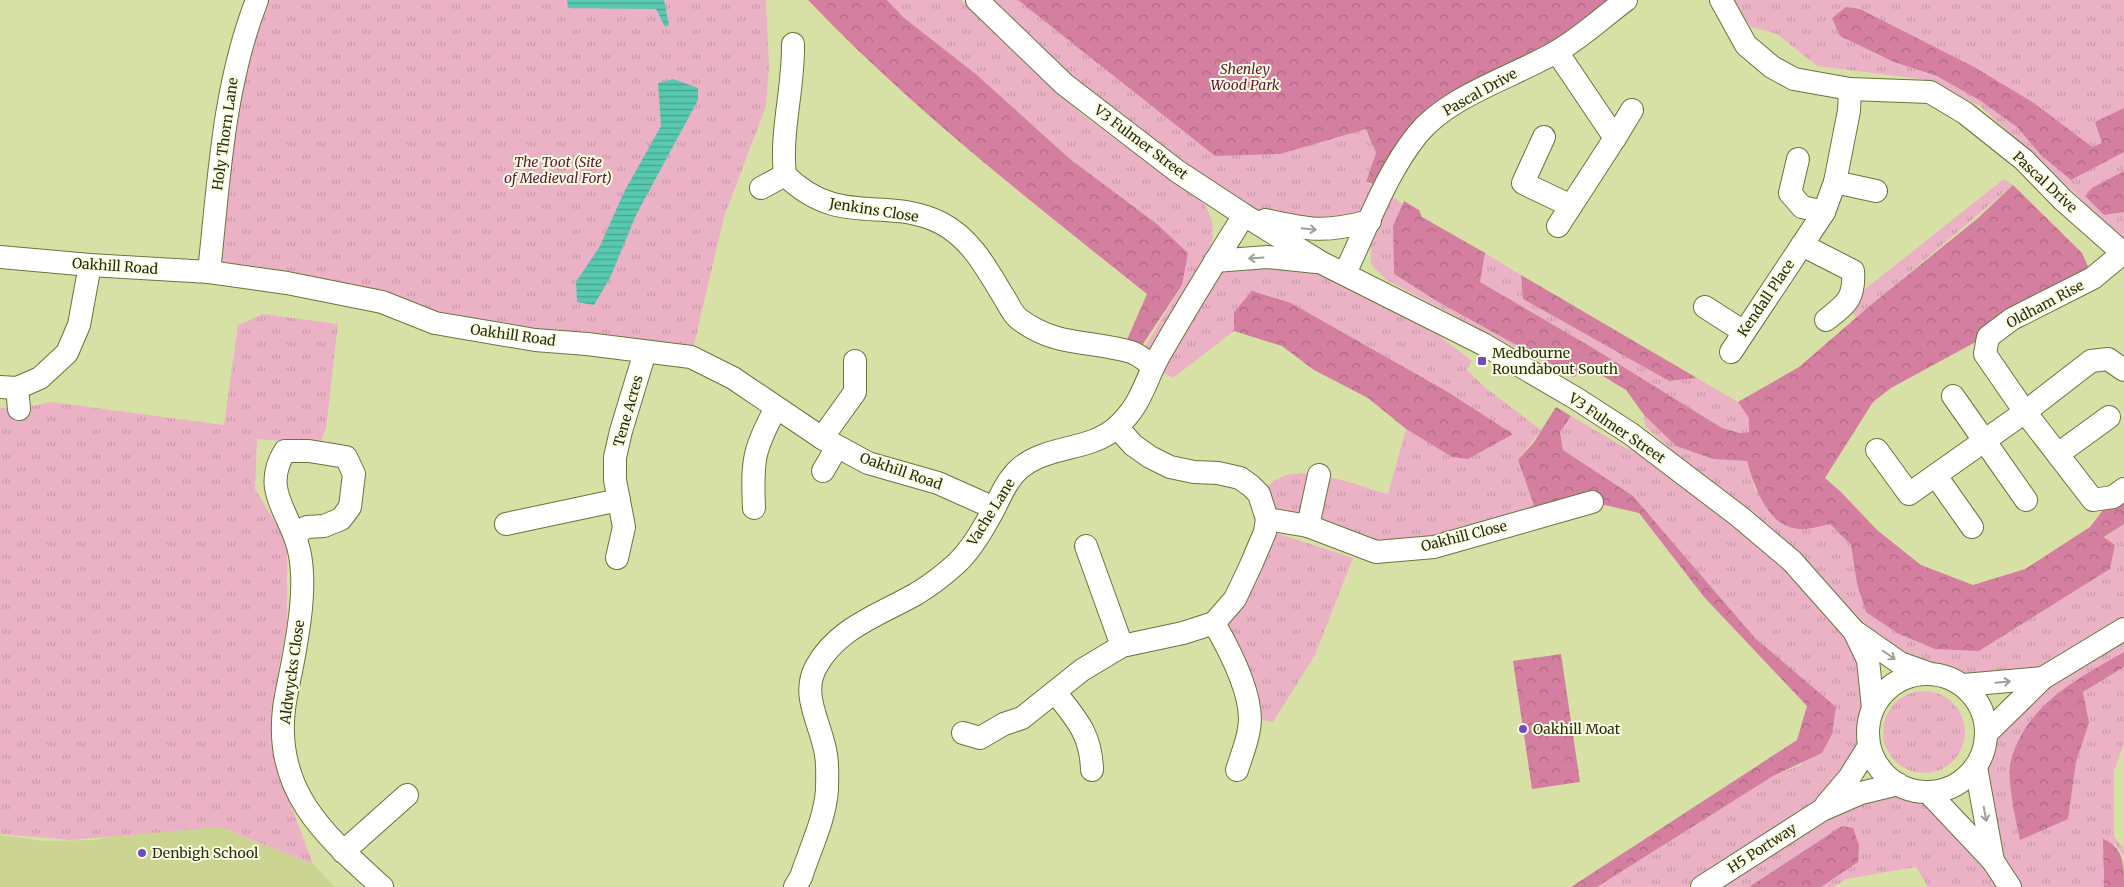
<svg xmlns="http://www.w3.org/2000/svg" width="2124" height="887" font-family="Merriweather,serif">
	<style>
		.built { fill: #cbd591 }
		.grass { fill: url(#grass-tufts); fill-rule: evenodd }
		.forest { fill: url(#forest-crowns) }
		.water { fill: url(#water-rules) }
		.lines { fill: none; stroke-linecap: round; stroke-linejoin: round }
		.minor-casing { stroke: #6b733b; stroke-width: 24 }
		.minor { stroke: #fff; stroke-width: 22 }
		.oneway { stroke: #9fa095 }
		.poi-dot { fill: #7349c1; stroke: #faffe1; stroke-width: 2 }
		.labels { text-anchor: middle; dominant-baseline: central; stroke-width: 4; stroke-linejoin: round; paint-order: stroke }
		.park-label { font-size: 14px; font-style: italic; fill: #5e1338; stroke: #faffe1 }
		.street-label { font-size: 14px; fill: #292c14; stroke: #faffe1 }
		.poi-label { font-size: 14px; fill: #292c14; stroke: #faffe1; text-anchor: start }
	</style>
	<defs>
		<pattern id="grass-tufts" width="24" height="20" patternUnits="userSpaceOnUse" patternTransform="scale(1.25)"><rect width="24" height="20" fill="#ebb2c6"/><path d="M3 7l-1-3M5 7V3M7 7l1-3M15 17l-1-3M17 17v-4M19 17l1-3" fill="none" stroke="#ca99a9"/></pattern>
		<pattern id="forest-crowns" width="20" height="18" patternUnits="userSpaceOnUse" patternTransform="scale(1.25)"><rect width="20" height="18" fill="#d47fa0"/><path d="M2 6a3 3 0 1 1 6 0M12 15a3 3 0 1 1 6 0" fill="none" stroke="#ac6881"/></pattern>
		<pattern id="water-rules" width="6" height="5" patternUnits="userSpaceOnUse" patternTransform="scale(1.25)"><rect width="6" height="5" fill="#57c9af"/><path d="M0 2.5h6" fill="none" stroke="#48a38d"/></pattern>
	</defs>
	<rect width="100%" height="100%" fill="#d8e1a5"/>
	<path class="built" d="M 169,825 L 220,827 L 313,864 L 335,887 L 0,887 L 0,835 L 45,841 L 94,840 Z"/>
	<g class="grass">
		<path d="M 257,0 L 766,0 L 769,66 L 766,106 L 724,217 L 691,357 L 209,272 Z"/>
		<path d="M 887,0 L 961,0 L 1079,112 L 1162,174 L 1198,196 L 1206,207 L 1212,221 L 1213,237 L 1209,252 L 1146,360 L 1139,357 L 1182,285 L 1157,224 L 1070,159 L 977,75 L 903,17 Z"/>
		<path d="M 977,0 L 1590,0 L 1367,129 L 1376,153 L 1366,182 L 1384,191 L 1403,204 L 1393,226 L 1394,274 L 1440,303 L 1575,377 L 1572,377 L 1388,281 L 1371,264 L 1370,221 L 1244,215 Z"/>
		<path d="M 1732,0 L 2124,0 L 2124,243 L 2074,192 L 1980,106 L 1921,79 L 1817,66 L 1777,34 L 1751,27 Z"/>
		<path d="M 2004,179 L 2013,185 L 1856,318 L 1846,304 Z"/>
		<path d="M 1485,253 L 1521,275 L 1523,299 L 1669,381 L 1697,378 L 1738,402 L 1750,418 L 1749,432 L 1740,433 L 1722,428 L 1593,348 L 1480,282 Z"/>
		<path d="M 1215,261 L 1320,271 L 1433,331 L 1472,361 L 1467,370 L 1487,389 L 1541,430 L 1518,460 L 1538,517 L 1376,552 L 1267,519 L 1259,494 C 1268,485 1278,476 1292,474 C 1319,469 1361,487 1388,494 L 1406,429 L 1452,457 L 1492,445 L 1513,434 L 1448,392 L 1291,303 L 1234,312 L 1234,331 L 1173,378 L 1153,366 Z"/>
		<path d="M 263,314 L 338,324 L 326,428 L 320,444 L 257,439 L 255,489 L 287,542 L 287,623 L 274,695 L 277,767 L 313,864 L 220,827 L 71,840 L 0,834 L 0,408 L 19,409 L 51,402 L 224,425 L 238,325 Z"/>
		<path d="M 1644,415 L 1676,446 L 1713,459 L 1748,460 L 1755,490 L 1798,529 L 1830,524 L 1851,545 L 1857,584 L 1979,651 L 2110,569 L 2115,545 L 2105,537 L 2124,524 L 2124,652 L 2071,683 L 2068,819 L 2076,762 L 2089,723 L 2083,692 L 2124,667 L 2124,744 L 2114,771 L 2114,837 L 2124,849 L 2124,856 L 2114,843 L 2103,869 L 2104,887 L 1928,887 L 1916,867 L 1846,879 L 1834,887 L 1597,887 L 1773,776 L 1801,765 L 1836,707 L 1755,638 L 1633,496 L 1563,450 L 1560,432 L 1571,416 L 1622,446 L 1680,472 L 1675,453 L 1645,426 ZM 1854,632 L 1928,673 L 1946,676 L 1964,685 L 2042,679 L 1987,733 L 1984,752 L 1976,767 L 1993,860 L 1928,792 L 1913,790 L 1898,784 L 1823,808 L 1869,746 L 1870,718 Z"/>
		<path d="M 1270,531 L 1353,558 L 1315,655 L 1273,722 L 1256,719 L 1225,628 Z"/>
		<circle cx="1924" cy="732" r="41"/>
	</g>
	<g class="forest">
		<path d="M 808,0 L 887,0 L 903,17 L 977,75 L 1070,159 L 1157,224 L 1188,253 L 1182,285 L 1143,344 L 1126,342 L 1147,294 C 1029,200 912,109 808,0 Z"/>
		<path d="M 1018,0 L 1626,0 L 1439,115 L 1386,187 L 1366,182 L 1376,153 L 1366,129 L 1280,154 L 1215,156 Z"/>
		<path d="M 1846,7 L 1860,9 L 1974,67 L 2034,103 L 2092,147 L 2102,143 L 2095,122 L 2124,108 L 2124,152 L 2071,180 L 2041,155 L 2017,127 L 1981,101 L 1937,76 L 1894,62 L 1840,36 L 1832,18 Z"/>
		<path d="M 2124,171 L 2124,212 L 2104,215 L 2085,196 L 2092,188 Z"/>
		<path d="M 2013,185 L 2082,253 L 2093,278 L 1891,388 L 1873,402 L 1825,478 L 1841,492 L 1877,530 L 1921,565 L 1973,585 L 2025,569 L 2090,527 L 2113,497 L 2124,489 L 2124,524 L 2104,537 L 2115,545 L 2110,569 L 1979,651 L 1935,649 L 1899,634 L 1866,612 L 1857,584 L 1851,545 L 1830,524 C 1820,526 1808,530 1799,529 C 1767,527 1754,485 1747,461 L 1713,459 L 1676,446 L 1644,415 L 1626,390 L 1583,364 L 1575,377 L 1440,303 L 1394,274 L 1393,226 L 1404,201 L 1419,210 L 1422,217 L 1485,253 L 1480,282 L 1593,348 L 1722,428 L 1740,433 L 1749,432 L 1749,418 L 1738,402 L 1799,367 L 1872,304 L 1978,218 Z"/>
		<path d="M 1521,275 L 1697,378 L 1669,381 L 1523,299 Z"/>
		<path d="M 1252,291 L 1291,303 L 1448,392 L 1513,434 L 1468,459 L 1452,457 L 1406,429 L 1368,398 L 1314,370 L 1282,346 L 1234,331 L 1234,312 Z"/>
		<path d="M 1556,407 L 1571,416 L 1560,432 L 1563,450 L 1633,496 L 1755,638 L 1836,707 L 1832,734 L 1822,753 L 1773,776 L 1597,887 L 1571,887 L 1797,740 L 1807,706 L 1704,597 L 1639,513 L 1592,502 L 1538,517 L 1518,460 L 1534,442 Z"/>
		<path d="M 2124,652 L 2124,667 L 2083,692 L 2089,723 L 2076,762 L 2068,819 L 2020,840 C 2016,820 2006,779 2011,760 C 2027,704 2077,679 2124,652 Z"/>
		<path d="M 1561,654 L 1580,782 L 1532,789 L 1513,661 Z"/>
		<path d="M 1842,826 L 1853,828 L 1859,845 L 1858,862 L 1821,887 L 1749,887 Z"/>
		<path d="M 2103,839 C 2124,847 2124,865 2124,887 L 2104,887 Z"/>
	</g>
	<g class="water">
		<path d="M 567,0 L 664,0 L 669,25 L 665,27 L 656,9 L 568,8 Z"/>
		<path d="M 673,79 L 698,88 L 698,100 L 636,215 L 610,278 L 594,305 L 577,302 L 576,282 L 600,246 L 624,192 L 661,126 L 658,83 Z"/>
	</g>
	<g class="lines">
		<g class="minor-casing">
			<g id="minor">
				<path d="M 977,0 L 1064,84 L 1177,171 L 1244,215 L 1322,263 L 1483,344 L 1577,399 L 1631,434 L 1740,517 L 1792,561 L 1854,631 L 1868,660 L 1873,708"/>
				<path d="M 1721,0 L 1746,45 L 1772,67 L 1794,79 L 1850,89 L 1930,92 L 1965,113 L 2024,160 L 2063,200 L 2124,254"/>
				<path d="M 793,44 C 794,88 780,131 785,175 C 840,229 885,195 941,223 C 970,238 986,267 1002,294 C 1007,301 1012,314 1019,319 C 1056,347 1089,340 1131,352 C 1138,354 1146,361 1153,366"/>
				<path d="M 1557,52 L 1615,138 L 1632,110"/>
				<path d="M 1544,137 L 1523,183 L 1571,206 L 1615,138"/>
				<path d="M 1798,159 L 1790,193 L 1802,207 L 1824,212"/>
				<path d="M 1835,182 L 1876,191"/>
				<path d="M 761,188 L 785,175"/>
				<path d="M 1265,220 C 1309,230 1324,233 1370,221"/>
				<path d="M 1558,226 L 1571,206"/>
				<path d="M 1802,245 L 1853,271 C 1855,299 1846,304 1826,320"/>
				<path d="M 2123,253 L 2093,278 L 2012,319 L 1988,337 L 1985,354 L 2025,412 L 2093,500 L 2113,497 L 2124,489"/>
				<path d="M 0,257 L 90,265 L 209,272 L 287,283 L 382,302 L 435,323 L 535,340 L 587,344 L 691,357 L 733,378 L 822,438 L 868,463 L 938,483 L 994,508"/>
				<path d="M 1215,261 L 1267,257 L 1316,262"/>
				<path d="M 209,272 C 219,180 223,87 257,0"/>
				<path d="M 1345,273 C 1367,228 1385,175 1417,135 C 1448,96 1513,77 1556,52 C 1581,38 1603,17 1626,0"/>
				<path d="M 1705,307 L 1744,332"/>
				<path d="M 1731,352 L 1824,212 L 1835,182 L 1849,111 L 1850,89"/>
				<path d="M 0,387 L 17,388 L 40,378 L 67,353 L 79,325 L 90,265"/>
				<path d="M 17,388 L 19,409"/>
				<path d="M 1953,396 L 2026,500"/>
				<path d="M 822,438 L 855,392 L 855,361"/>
				<path d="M 1877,450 L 1909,494 L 2025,412 L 2091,361 L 2108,359 L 2124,370"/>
				<path d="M 2058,454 L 2109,417"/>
				<path d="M 823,471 L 837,447"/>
				<path d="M 1936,476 L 1972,527"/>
				<path d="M 754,508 C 752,461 753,450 776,408"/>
				<path d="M 1267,519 L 1308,526 L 1376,552 L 1434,547 L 1592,502"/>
				<path d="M 506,524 L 619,500"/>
				<path d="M 1308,526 L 1319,475"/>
				<path d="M 294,534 L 307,527 L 324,526 L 341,519 L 350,507 L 354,474 L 346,457 L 309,451 L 285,451 C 259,492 294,516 300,555 C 306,588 299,628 293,661 C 290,677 286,693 284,709 C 274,793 327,837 382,887"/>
				<path d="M 1086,546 L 1122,646"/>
				<path d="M 617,558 L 624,527 L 615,480 L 615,457 L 621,431 L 645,352"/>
				<path d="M 1214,623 C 1229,649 1255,698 1249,729 C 1247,743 1241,757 1237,770"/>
				<path d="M 1857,633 L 1900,663 L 1928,673"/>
				<circle cx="1927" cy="733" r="59"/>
				<path d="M 1964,685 L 2043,678"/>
				<path d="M 1055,692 C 1077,720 1091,734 1092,770"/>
				<path d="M 963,733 L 980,738 L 1004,724 L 1022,718 L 1082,670 L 1122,646 L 1183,633 L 1214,623 L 1235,599 L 1251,565 L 1265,532 L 1267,519 L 1259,494 L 1251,486 L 1240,478 L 1218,473 L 1194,472 L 1170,467 L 1150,457 L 1133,445 L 1117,427"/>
				<path d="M 1987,733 L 2043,678 L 2124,629"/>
				<path d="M 1976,767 L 1993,861"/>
				<path d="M 1928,792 L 1993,861 L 2010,887"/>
				<path d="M 1826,805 L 1849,778 L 1869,746"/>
				<path d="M 343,852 L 407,795"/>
				<path d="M 795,887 L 801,877 C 810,849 825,819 827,790 C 827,779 828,766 826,755 C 822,725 800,696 816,667 C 837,628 879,615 916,594 C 931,585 944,575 957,563 C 972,549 984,527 994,509 C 1001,495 1007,480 1019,469 C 1048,444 1089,452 1117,427 C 1142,404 1144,383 1159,356 C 1186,308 1215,262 1244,215"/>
				<path d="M 1702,887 L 1822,810 L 1861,793 L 1898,784"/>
			</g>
		</g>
		<use href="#minor" class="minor"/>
	</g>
	<defs><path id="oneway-shaft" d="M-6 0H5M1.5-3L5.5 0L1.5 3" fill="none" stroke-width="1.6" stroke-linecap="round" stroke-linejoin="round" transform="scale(1.25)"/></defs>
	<g class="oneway">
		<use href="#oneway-shaft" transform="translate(1309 229) rotate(6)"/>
		<use href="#oneway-shaft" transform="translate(1256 258) rotate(176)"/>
		<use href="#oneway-shaft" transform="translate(1889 655) rotate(35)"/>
		<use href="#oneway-shaft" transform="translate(2003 682) rotate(-5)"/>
		<use href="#oneway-shaft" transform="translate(1985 814) rotate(80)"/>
	</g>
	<g class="poi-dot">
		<rect x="1477" y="356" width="10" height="10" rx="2.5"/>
		<circle cx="1523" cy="729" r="5"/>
		<circle cx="142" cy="853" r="5"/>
	</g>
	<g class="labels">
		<g class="park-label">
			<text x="1245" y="69">Shenley<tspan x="1245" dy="16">Wood Park</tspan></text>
			<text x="558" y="162">The Toot (Site<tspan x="558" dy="16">of Medieval Fort)</tspan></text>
		</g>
		<g class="street-label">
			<text transform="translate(1480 92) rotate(-29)">Pascal Drive</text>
			<text transform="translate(225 134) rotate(-82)">Holy Thorn Lane</text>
			<text transform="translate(1141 142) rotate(37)">V3 Fulmer Street</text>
			<text transform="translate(2045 182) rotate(43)">Pascal Drive</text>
			<text transform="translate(874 210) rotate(9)">Jenkins Close</text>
			<text transform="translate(115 266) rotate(4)">Oakhill Road</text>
			<text transform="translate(1766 298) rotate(-56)">Kendall Place</text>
			<text transform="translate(2045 304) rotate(-28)">Oldham Rise</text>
			<text transform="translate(513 335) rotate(8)">Oakhill Road</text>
			<text transform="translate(628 411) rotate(-74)">Tene Acres</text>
			<text transform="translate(1617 428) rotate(34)">V3 Fulmer Street</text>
			<text transform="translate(901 471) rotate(19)">Oakhill Road</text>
			<text transform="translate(991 512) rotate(-58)">Vache Lane</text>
			<text transform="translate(1464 536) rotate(-14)">Oakhill Close</text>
			<text transform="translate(292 672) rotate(-82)">Aldwycks Close</text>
			<text transform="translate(1762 848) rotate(-33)">H5 Portway</text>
		</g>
		<g class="poi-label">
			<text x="1492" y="353">Medbourne<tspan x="1492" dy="16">Roundabout South</tspan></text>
			<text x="1533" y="729">Oakhill Moat</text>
			<text x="152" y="853">Denbigh School</text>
		</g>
	</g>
</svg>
